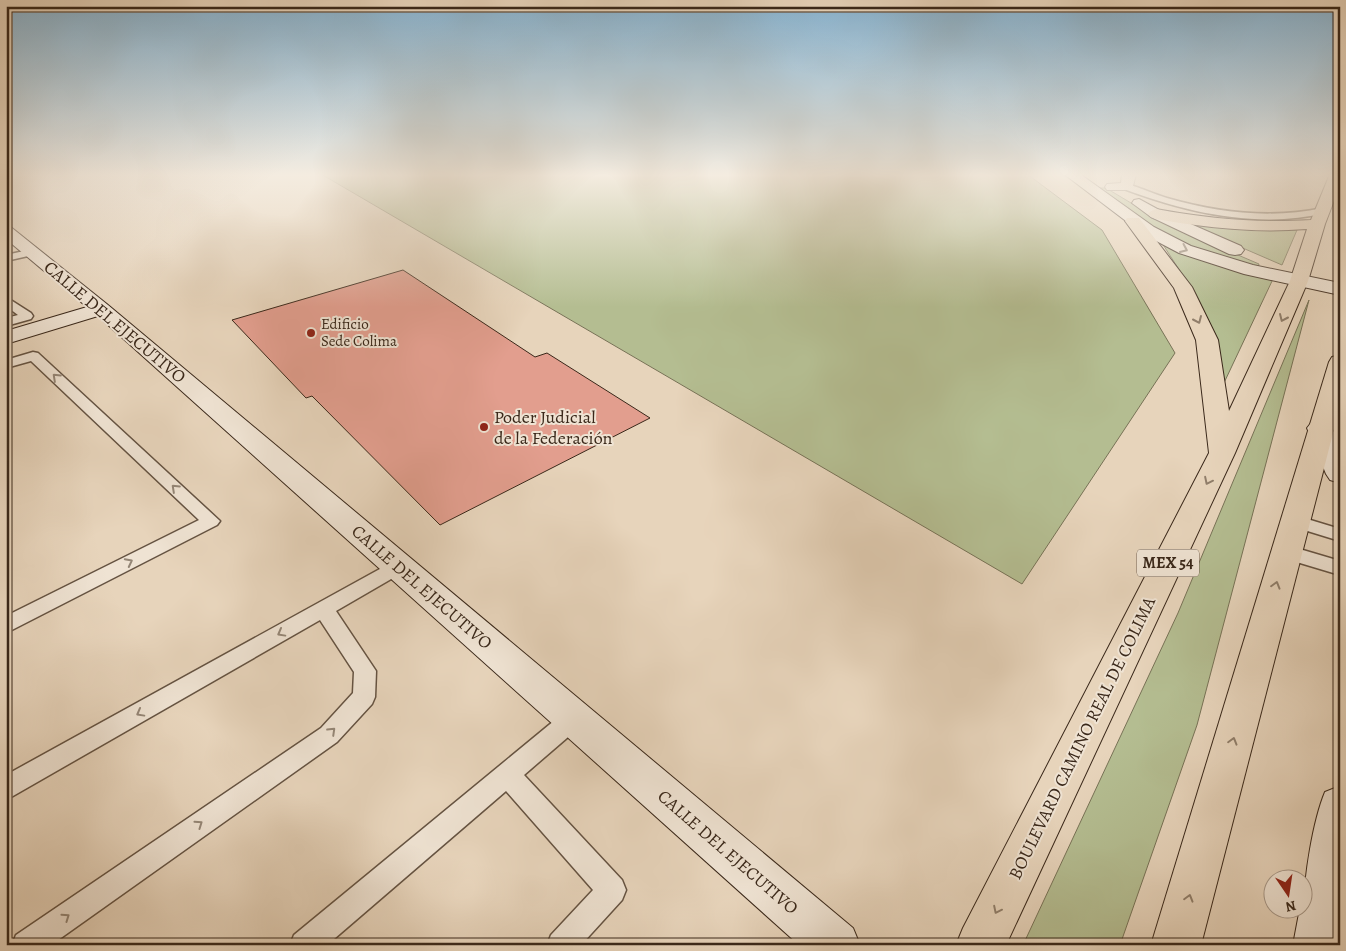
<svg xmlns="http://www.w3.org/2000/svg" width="1346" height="951" font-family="Alegreya,serif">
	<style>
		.green { fill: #b4bd91; stroke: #777256 }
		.building { fill: #e29e8e; stroke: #3a281a }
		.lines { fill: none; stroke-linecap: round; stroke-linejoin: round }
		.lane-casing { stroke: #655342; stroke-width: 3 }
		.street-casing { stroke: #655342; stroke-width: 2 }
		.secondary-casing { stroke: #3a281a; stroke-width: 2 }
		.primary-casing { stroke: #3a281a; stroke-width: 2 }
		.lane { fill: #efe3d3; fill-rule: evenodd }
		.street { fill: #efe3d3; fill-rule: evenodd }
		.secondary { fill: #efe3d3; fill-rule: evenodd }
		.primary { fill: #e7d4bb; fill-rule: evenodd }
		.oneway { stroke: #948676 }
		.oneway2 { stroke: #907e6a }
		.poi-dot { fill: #8f2418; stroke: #efe3d3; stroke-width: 2 }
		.labels { text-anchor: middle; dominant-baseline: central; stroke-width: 4; stroke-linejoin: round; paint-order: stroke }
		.far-poi-label { font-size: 15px; fill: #3a281a; stroke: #efe3d3; text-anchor: start }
		.shield { fill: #efe3d3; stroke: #706052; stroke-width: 1 }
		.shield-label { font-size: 16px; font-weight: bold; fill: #3a281a }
		.street-label { font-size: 18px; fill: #3a281a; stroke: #efe3d3 }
		.poi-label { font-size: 18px; fill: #3a281a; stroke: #efe3d3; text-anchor: start }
	</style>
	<rect width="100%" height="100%" fill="#e7d4bb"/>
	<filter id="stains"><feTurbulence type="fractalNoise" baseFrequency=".004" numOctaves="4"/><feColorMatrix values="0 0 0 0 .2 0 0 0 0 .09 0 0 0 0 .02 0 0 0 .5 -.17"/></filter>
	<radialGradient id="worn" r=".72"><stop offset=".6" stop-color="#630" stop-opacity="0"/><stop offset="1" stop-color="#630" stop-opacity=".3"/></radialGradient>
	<g class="green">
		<path d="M 321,174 L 1027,174 L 1102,230 L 1175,353 L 1022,584 Z"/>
		<path d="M 1098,188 L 1106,188 L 1151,215 L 1196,237 L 1259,264 L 1258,268 L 1231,261 L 1170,238 Z"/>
		<path d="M 1178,220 C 1217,227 1257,231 1297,230 L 1282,265 Z"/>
		<path d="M 1162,243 L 1273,279 L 1223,385 L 1196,296 Z"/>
		<path d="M 1309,300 L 1197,725 L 1120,945 L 1023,945 L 1178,613 Z"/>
	</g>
	<path class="building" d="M 403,270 L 535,357 L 547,353 L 650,418 L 440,525 L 312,396 L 306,398 L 232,320 Z"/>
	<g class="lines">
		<g class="lane-casing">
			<g id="lane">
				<path d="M 1127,184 C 1141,188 1154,194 1167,198 C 1219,213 1270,219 1323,208 L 1328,211 L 1326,213 C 1258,229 1188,213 1124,189 L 1123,187 Z"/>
				<path d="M 33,249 L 38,252 L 37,254 L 6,261 L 6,255 Z"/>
				<path d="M 6,297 L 31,313 L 33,316 L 31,319 L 6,326 L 6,318 L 18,315 L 6,306 Z"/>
				<path d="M 33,352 L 38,353 L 220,521 L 217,525 L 6,633 L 6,616 L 199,520 L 31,361 L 6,368 L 6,360 Z"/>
				<path d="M 1294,515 L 1340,529 L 1340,541 L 1288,525 L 1285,521 L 1288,517 Z"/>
				<path d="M 1286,545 L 1340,561 L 1340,575 L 1280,557 L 1277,552 L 1280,547 Z"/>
				<path d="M 398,559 L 405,561 L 407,566 L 405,571 L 336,611 L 376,671 L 375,697 L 372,704 L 337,742 L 51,945 L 12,945 L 16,935 L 321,728 L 353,693 L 354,672 L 320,620 L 6,800 L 6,775 Z"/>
				<path d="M 574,708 L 582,711 L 585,718 L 582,725 L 524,775 L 622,880 L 626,890 L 622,900 L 581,945 L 547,945 L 551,935 L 593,890 L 506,791 L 327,945 L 290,945 L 294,935 L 566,711 Z"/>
			</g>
		</g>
		<g class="street-casing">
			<path id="street" d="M 1122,174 L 1136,174 L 1132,190 L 1107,190 L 1105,187 L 1107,184 L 1121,183 Z"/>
		</g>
		<g class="secondary-casing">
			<g id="secondary">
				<path d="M 1064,174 L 1080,174 L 1154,227 L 1191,246 L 1253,265 L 1340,283 L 1340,295 L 1244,274 L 1179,253 L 1143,234 Z"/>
				<path d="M 1139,199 L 1161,211 L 1241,246 L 1244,250 L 1241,254 L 1235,255 L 1229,254 L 1151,217 L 1132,203 L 1134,200 Z"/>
				<path d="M 6,226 L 12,228 L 108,305 L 853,928 L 860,945 L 799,945 L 98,316 L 6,344 L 6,331 L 87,307 L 6,239 Z"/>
				<path d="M 1320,420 L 1329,423 L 1340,443 L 1340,483 L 1330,480 L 1326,474 L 1307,428 L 1311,423 Z"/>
				<path d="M 1340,786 L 1340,945 L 1293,945 L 1300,908 L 1304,908 C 1304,877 1313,821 1325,792 Z"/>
			</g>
		</g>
		<g class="primary-casing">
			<g id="primary">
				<path d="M 1330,174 L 1340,174 L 1340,185 L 1325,224 L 1308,281 L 1235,453 L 1006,945 L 956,945 L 963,928 L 1209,453 L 1196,340 L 1174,288 L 1125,221 L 1127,218 L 1139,218 L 1192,287 L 1218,340 L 1229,411 L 1290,281 L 1307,229 C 1255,233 1208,228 1156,219 L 1151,217 L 1148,214 L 1151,211 L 1156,209 C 1211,219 1255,223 1311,220 Z"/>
				<path d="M 1340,355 L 1340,406 L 1201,945 L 1151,945 L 1329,362 L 1332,357 Z"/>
			</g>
		</g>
		<use href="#lane" class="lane"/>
		<use href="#street" class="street"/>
		<use href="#secondary" class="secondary"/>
		<use href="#primary" class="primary"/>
	</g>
	<defs><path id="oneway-chevron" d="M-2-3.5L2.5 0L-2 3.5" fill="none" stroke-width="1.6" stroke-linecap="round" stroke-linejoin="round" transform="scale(1.25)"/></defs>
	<g class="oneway">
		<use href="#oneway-chevron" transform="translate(1184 249) rotate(24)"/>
		<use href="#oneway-chevron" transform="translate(56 377) rotate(-137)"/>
		<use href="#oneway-chevron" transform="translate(175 488) rotate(-137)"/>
		<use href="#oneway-chevron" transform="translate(129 562) rotate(-27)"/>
		<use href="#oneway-chevron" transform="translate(281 633) rotate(151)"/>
		<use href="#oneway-chevron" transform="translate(140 713) rotate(151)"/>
		<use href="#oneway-chevron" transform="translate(332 731) rotate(-44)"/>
		<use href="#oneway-chevron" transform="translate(199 824) rotate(-35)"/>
		<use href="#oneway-chevron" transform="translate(66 917) rotate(-35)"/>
	</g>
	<g class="oneway2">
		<use href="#oneway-chevron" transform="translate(1283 318) rotate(114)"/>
		<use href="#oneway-chevron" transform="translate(1198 320) rotate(66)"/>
		<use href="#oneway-chevron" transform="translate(1208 481) rotate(116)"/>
		<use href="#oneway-chevron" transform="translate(1276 585) rotate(-74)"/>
		<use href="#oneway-chevron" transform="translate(1233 741) rotate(-74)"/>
		<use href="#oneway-chevron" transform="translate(1189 898) rotate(-74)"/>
		<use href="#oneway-chevron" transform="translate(997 910) rotate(116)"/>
	</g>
	<linearGradient id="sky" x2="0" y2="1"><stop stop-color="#87b5d4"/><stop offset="0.57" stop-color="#f4ece0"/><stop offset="1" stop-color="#f4ece0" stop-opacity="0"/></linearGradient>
	<rect width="1346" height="307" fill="url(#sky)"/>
	<g class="poi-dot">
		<circle cx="311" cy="333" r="5"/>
		<circle cx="484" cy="427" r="5"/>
	</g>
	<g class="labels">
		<g class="far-poi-label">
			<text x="321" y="324">Edificio<tspan x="321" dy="17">Sede Colima</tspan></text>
		</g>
		<rect class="shield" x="1137" y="549.5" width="62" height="27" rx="4"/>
		<g class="shield-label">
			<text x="1168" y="563">MEX 54</text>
		</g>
		<g class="street-label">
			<text transform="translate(115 322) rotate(40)">CALLE DEL EJECUTIVO</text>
			<text transform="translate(422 587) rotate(41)">CALLE DEL EJECUTIVO</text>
			<text transform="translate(1082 738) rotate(-64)">BOULEVARD CAMINO REAL DE COLIMA</text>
			<text transform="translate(728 852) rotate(41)">CALLE DEL EJECUTIVO</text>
		</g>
		<g class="poi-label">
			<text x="494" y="417">Poder Judicial<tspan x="494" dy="21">de la Federación</tspan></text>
		</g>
	</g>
	<rect width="1346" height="951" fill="none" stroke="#e7d4bb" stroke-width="25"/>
	<rect x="8" y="8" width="1331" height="936" fill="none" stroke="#3a281a" stroke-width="2.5"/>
	<rect x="12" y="12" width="1321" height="926" fill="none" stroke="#3a281a"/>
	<g transform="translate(1288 894) rotate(167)"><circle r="24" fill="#efe3d3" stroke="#a79889"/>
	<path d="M0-4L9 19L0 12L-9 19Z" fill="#8f2418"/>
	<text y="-8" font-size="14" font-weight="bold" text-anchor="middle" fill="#3a281a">N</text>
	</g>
	<rect width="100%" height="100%" filter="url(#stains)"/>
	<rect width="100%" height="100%" fill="url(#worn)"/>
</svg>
